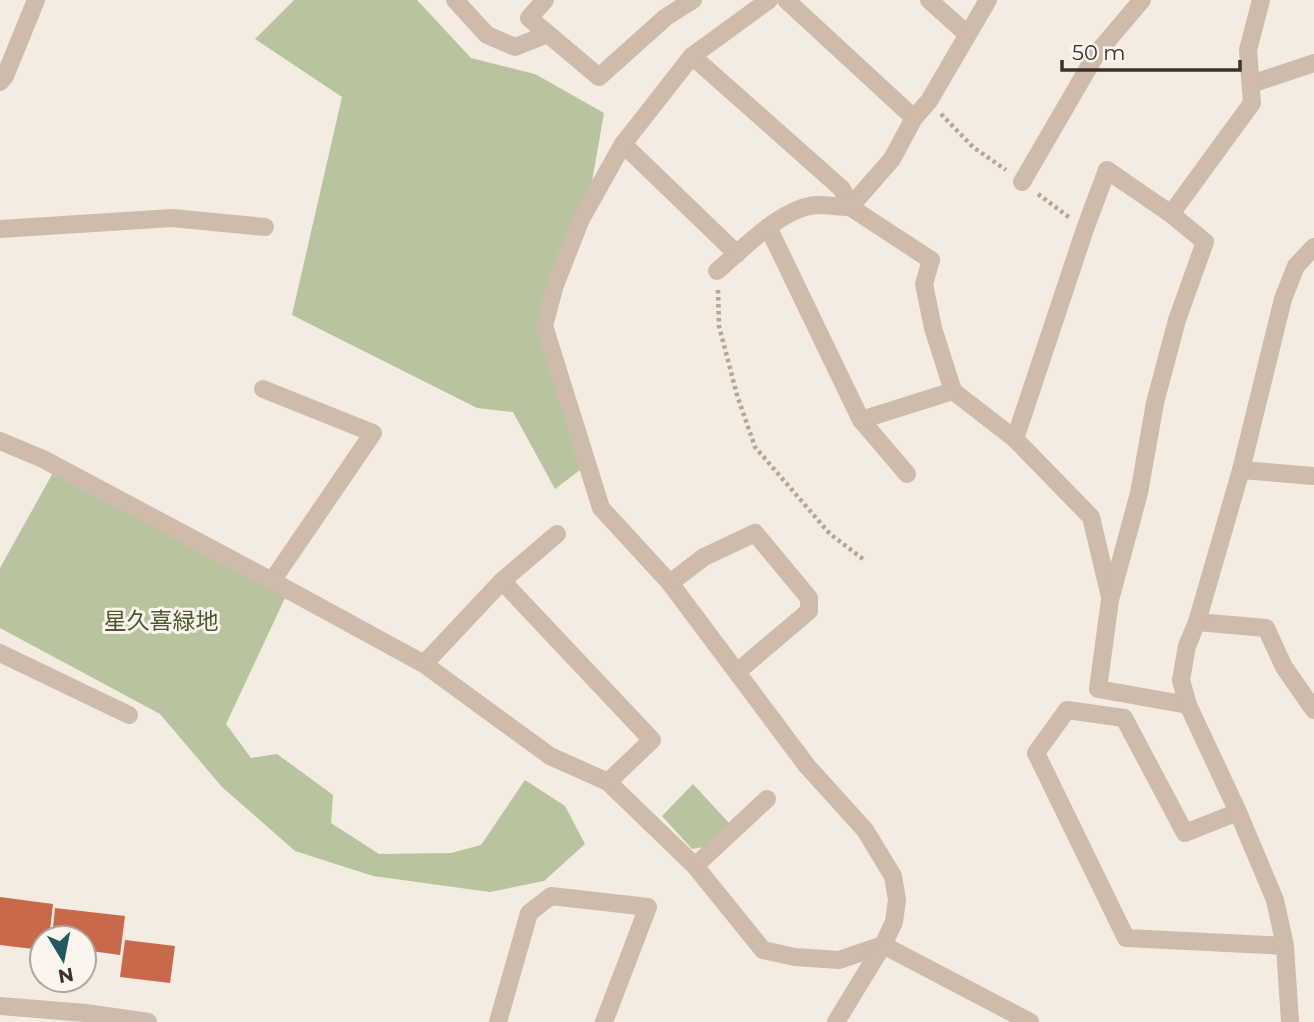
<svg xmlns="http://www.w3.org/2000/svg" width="1314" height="1022" font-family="Montserrat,'Noto Sans JP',sans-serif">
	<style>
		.green { fill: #b8c4a0 }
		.building { fill: #c8694b }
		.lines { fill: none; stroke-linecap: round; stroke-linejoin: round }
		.path { stroke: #b9a596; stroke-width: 4.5; stroke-dasharray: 3.5 3.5; stroke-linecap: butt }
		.minor { stroke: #cdbbac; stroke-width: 18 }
		.labels { text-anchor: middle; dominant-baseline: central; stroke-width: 6; stroke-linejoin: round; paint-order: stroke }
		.park-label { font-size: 23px; fill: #4a5a2e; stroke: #fbf5ee }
	</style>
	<rect width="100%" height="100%" fill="#f4ebe1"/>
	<g class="green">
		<path d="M 294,0 L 417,0 L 471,58 L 535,74 L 604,113 L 584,227 L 537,330 L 584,467 L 555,489 L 513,412 L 477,408 L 292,315 L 342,97 L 255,39 Z"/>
		<path d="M 54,471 L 286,596 L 226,724 L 251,758 L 277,754 L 333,795 L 331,823 L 379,854 L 451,853 L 481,845 L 525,780 L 565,806 L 585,844 L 544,881 L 490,892 L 373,876 L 295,851 L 222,787 L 160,714 L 0,628 L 0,568 Z"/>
		<path d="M 693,784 L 729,823 L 704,847 L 692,849 L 662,816 Z"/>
	</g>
	<g class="building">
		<path d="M 0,897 L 53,904 L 49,938 L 42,938 L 42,950 L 0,945 Z"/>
		<path d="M 55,908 L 125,916 L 120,955 L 84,950 L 84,938 L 52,938 Z"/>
		<path d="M 125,940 L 175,946 L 170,983 L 120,977 Z"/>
	</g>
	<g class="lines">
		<g class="path">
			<path d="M 941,114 L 973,147 L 1006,170"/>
			<path d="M 1038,194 L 1070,218"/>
			<path d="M 718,290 L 719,326 L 737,395 L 755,447 L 830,534 L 863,559"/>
		</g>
		<g class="minor">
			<path d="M 455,0 L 487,35 L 515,47 L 548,34"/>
			<path d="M 545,0 L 529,18 L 599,77 L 666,17 L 693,0"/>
			<path d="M 786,0 L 914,118"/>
			<path d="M 929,0 L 967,34"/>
			<path d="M 692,56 L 842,189 L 850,207 L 931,260 L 924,284 L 933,328 L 953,391 L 1015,439 L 1091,517 L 1110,597"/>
			<path d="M 0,82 L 5,76 L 36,0"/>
			<path d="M 1251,84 L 1314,63"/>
			<path d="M 623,144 L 737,254"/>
			<path d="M 1022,182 L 1097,53 L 1142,0"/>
			<path d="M 1171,214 L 1252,103 L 1248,50 L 1261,0"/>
			<path d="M 768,227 L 861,420 L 907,474"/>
			<path d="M 0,229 L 172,218 L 265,227"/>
			<path d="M 717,271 C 743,249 782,207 817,205 C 828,205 839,207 850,207 L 892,159 L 914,118 L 929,101 L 988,0"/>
			<path d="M 263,389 L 373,433 L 272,581"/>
			<path d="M 861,420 L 953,391"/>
			<path d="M 1015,439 L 1085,229 L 1107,170 L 1171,214 L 1205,242 L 1177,320 L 1155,403 L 1139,493 L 1110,600 L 1098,689 L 1188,705"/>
			<path d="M 0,441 L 43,459 L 272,581 L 424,664 L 550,756 L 608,782 L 695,866 L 763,950 L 795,957 L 839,960 L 883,945 L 894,922 L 897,900 L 893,876 L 865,830 L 807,766 L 670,583 L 601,508 L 544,326 L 555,285 L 581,219 L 623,144 L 692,56 L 769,0"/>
			<path d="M 1241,470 L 1314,476"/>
			<path d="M 502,581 L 652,740 L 608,782"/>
			<path d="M 670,583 L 704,557 L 755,533 L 809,598 L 809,611 L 737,672"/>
			<path d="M 1197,622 L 1266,628 L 1284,667 L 1314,710"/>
			<path d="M 0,653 L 129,715"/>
			<path d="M 424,664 L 502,581 L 557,534"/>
			<path d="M 1238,812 L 1185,833 L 1124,718 L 1067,710 L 1036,753 L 1126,938 L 1285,946"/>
			<path d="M 695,866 L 767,799"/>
			<path d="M 0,1006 L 86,1013 L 148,1022"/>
			<path d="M 498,1022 L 529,913 L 551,896 L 648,907 L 604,1022"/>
			<path d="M 836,1022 L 883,945 L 1030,1022"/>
			<path d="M 1290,1022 L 1285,946 L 1275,900 L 1238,812 L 1188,705 L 1181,680 L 1187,646 L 1197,622 L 1241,470 L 1283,299 L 1296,266 L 1314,247"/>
		</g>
	</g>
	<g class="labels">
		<g class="park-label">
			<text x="161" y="621">星久喜緑地</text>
		</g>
	</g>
	<g transform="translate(63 959) rotate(170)"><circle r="33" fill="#fbf5ee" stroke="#aea6a0" stroke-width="2"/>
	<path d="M0-5L12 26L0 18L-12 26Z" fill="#1f5a5e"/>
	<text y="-10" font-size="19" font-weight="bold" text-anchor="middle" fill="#3b302b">N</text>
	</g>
	<path d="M1062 60v10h178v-10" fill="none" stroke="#3b302b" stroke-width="3.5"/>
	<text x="1072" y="60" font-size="21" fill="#3b302b" stroke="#fbf5ee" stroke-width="5" paint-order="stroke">50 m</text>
</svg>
